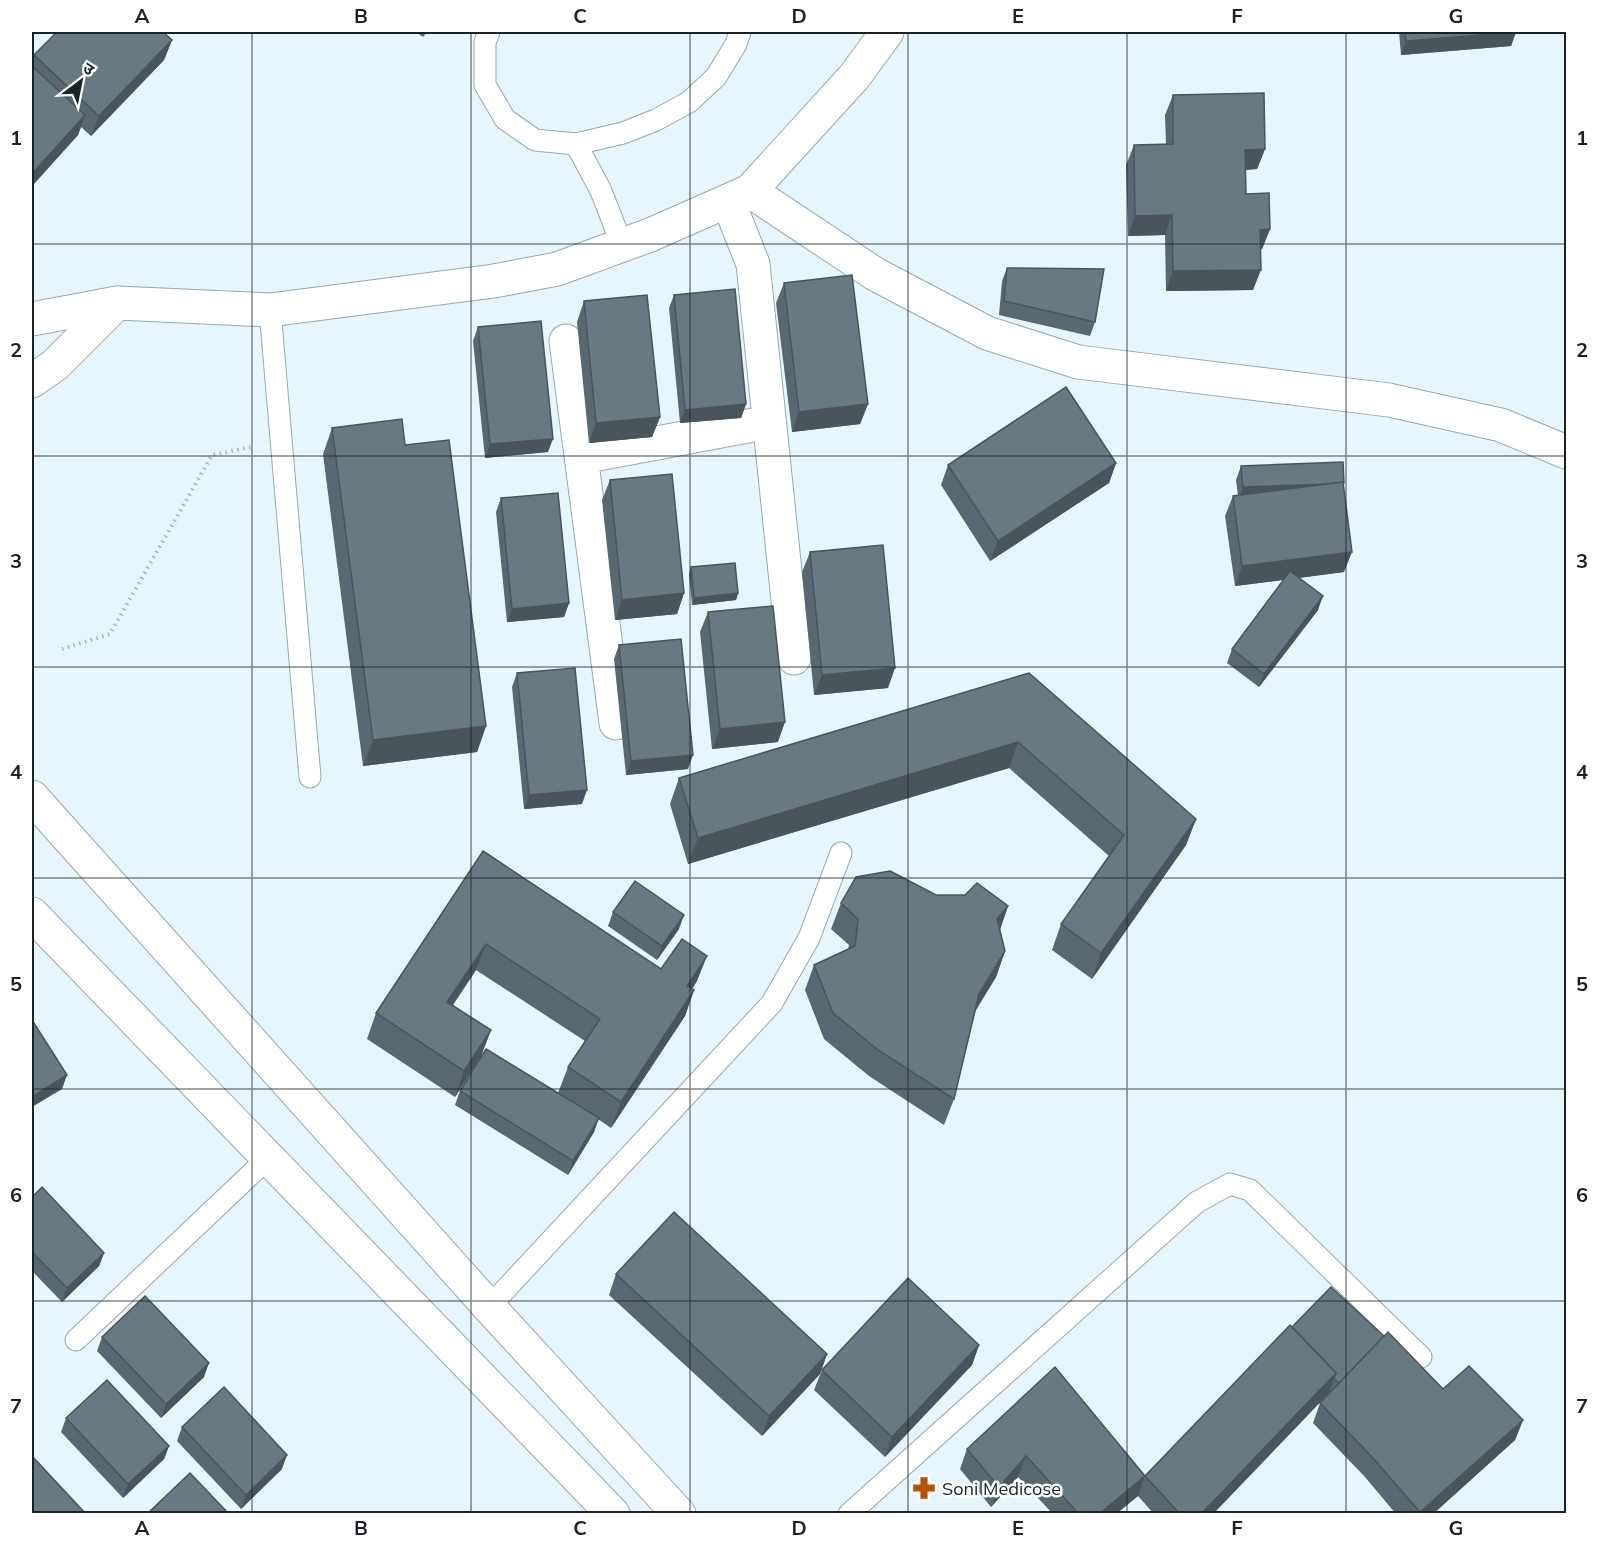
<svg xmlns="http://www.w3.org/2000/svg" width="1598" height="1545" font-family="Mulish,'Noto Sans Devanagari',sans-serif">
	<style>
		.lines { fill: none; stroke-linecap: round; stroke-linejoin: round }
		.service-casing { stroke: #96a8b1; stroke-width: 23 }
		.minor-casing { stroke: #96a8b1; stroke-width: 35 }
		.tertiary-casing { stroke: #96a8b1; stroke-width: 35 }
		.secondary-casing { stroke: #96a8b1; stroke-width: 35 }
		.path { stroke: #a7b3ba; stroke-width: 4; stroke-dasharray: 1.5 4.5; stroke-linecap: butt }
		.service { stroke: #fff; stroke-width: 21 }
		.minor { stroke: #fff; stroke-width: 33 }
		.tertiary { stroke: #fff; stroke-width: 33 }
		.secondary { stroke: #fff; stroke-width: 33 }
		.wall { fill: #596870 }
		.shaded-wall { fill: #49555b }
		.building { fill: #687982; stroke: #49555b; stroke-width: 1.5 }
		.grid { fill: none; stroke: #1b2225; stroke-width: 1.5; stroke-opacity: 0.55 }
		.labels { text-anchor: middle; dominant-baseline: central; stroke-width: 5; stroke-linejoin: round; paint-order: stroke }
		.poi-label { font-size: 18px; fill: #1b2225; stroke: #fff; text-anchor: start }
		.neatline { fill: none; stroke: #1b2225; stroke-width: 2 }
		.grid-label { font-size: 20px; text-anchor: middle; font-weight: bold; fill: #1b2225 }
	</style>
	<rect width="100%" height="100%" fill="#e7f6fe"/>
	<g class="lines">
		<g class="service-casing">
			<g id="service">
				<path d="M 489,32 L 485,42 L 485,85 L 505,119 L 535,140 L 576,144 L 623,133 L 656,120 L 689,102 L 716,77 L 736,44 L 740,32"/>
				<path d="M 576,144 L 601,191 L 622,245"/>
				<path d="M 270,310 L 310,777"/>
				<path d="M 489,1307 L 772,1003 L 809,938 L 841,853"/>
				<path d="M 76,1340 L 268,1158"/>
				<path d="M 849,1514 L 1197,1202 L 1230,1184 L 1250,1190 L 1421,1357"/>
			</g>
		</g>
		<g class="minor-casing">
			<g id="minor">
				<path d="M 750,191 L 875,274 L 987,333 L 1078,362 L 1389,400 L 1501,425 L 1566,452"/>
				<path d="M 728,201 L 753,264 L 794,658"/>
				<path d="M 566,341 L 616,723"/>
				<path d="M 582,457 L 769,422"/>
			</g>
		</g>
		<g class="tertiary-casing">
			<g id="tertiary">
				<path d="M 32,319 L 117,303 L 270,310 L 494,281 L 557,269 L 650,235 L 750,191 L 854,77 L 887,32"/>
				<path d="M 32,381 L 55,365 L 117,303"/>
			</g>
		</g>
		<g class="secondary-casing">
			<g id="secondary">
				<path d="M 32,797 L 489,1307 L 679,1514"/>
				<path d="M 32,914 L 613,1514"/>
			</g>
		</g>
		<path class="path" d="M 62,649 L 110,634 L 212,455 L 251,447"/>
		<use href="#service" class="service"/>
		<use href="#minor" class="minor"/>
		<use href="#tertiary" class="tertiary"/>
		<use href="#secondary" class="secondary"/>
	</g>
	<g class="wall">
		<path d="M 416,32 L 427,32 L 423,37 Z"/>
		<path d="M 1399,32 L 1516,32 L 1511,46 L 1401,55 Z"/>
		<path d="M 172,40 L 164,60 L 91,136 L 81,127 L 78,135 L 32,186 L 32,63 L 34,55 Z"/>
		<path d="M 1173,95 L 1265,149 L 1257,169 L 1245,170 L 1246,194 L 1270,229 L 1262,249 L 1260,250 L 1253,290 L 1166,291 L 1165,235 L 1128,236 L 1126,165 L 1134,145 L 1166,145 L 1165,115 Z"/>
		<path d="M 1007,268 L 1095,322 L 1090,336 L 999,315 L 1002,281 Z"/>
		<path d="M 784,283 L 868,404 L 860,424 L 792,432 L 776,303 Z"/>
		<path d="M 674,295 L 746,404 L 741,418 L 680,423 L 669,308 Z"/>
		<path d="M 584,301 L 660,417 L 652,437 L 589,443 L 577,322 Z"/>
		<path d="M 478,327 L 548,452 L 485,458 L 473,341 Z"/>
		<path d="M 332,428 L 405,445 L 486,726 L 477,752 L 363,766 L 323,454 Z"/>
		<path d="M 1116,463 L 1109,483 L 990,561 L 941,485 L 948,465 Z"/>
		<path d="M 1241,466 L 1343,486 L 1344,572 L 1299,578 L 1318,610 L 1259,687 L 1227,663 L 1232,649 L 1284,580 L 1235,586 L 1225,516 L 1233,496 L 1238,496 L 1236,480 Z"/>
		<path d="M 610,480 L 684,593 L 677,614 L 615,620 L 602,500 Z"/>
		<path d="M 501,498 L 569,603 L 564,617 L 507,622 L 496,512 Z"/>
		<path d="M 810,552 L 888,688 L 814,695 L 802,572 Z"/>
		<path d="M 691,567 L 738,593 L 736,600 L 692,605 L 689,574 Z"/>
		<path d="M 708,612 L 778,742 L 712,749 L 700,632 Z"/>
		<path d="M 619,645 L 688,769 L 626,775 L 614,659 Z"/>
		<path d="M 517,673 L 582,804 L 524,809 L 512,687 Z"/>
		<path d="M 1029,673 L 1196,819 L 1186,845 L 1092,979 L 1052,950 L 1061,924 L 1109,856 L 1009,768 L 688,864 L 670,804 L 679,778 Z"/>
		<path d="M 483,851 L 661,969 L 697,981 L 692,989 L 694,990 L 685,1016 L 611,1128 L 598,1119 L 594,1132 L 568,1175 L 455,1105 L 460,1091 L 558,1093 L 568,1067 L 585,1041 L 476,970 L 453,1005 L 491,1030 L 481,1056 L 455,1097 L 367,1039 L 376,1013 Z"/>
		<path d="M 936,895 L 1008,906 L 1000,930 L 1005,951 L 996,977 L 975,1012 L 954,1099 L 944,1125 L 869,1076 L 824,1039 L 805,990 L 814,965 L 848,949 L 849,945 L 831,929 L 841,903 Z"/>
		<path d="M 613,912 L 679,929 L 657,960 L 608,926 Z"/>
		<path d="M 32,1197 L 104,1253 L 99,1266 L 62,1302 L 32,1271 Z"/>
		<path d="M 616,1274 L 827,1354 L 820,1374 L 762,1436 L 609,1295 Z"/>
		<path d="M 1292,1327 L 1384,1336 L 1443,1389 L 1523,1420 L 1515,1440 L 1433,1514 L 1396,1514 L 1365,1477 L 1313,1423 L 1320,1403 L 1329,1393 L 1213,1514 L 1154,1514 L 1138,1496 L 1116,1514 L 1053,1514 L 1018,1477 L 991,1507 L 960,1469 L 967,1449 L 1055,1367 L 1145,1476 Z"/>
		<path d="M 102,1337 L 204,1377 L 161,1418 L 97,1351 Z"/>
		<path d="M 979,1345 L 972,1365 L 885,1457 L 814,1390 L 822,1370 Z"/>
		<path d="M 66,1418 L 169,1446 L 164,1459 L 123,1498 L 61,1432 Z"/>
		<path d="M 182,1427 L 282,1469 L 241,1509 L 177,1441 Z"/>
	</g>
	<g class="shaded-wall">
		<path d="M 1516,32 L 1511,46 L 1401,55 L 1406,41 Z"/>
		<path d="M 172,40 L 164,60 L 91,136 L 99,116 Z"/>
		<path d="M 85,115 L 78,135 L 32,186 L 32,174 Z"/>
		<path d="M 1265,149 L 1257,169 L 1238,170 L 1245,150 Z"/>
		<path d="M 1172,215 L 1165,235 L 1128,236 L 1135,216 Z"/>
		<path d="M 1270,229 L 1262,249 L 1253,250 L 1260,230 Z"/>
		<path d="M 1261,270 L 1253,290 L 1166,291 L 1173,271 Z"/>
		<path d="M 746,404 L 741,418 L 680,423 L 685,410 Z"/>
		<path d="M 868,404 L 860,424 L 792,432 L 799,412 Z"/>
		<path d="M 660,417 L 652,437 L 589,443 L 596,423 Z"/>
		<path d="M 553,439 L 548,452 L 485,458 L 490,444 Z"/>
		<path d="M 1116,463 L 1109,483 L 990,561 L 998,541 Z"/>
		<path d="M 1344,483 L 1339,497 L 1238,501 L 1243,487 Z"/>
		<path d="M 1352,552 L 1344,572 L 1235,586 L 1242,566 Z"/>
		<path d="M 684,593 L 677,614 L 615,620 L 622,600 Z"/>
		<path d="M 738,593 L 736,600 L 692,605 L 694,598 Z"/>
		<path d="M 1323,596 L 1318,610 L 1259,687 L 1264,674 Z"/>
		<path d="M 569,603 L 564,617 L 507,622 L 512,609 Z"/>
		<path d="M 895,668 L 888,688 L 814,695 L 822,675 Z"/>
		<path d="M 785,722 L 778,742 L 712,749 L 720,729 Z"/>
		<path d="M 486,726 L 477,752 L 363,766 L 373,740 Z"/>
		<path d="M 1018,742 L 1009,768 L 688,864 L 698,838 Z"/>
		<path d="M 693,755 L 688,769 L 626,775 L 631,761 Z"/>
		<path d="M 587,790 L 582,804 L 524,809 L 529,795 Z"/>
		<path d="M 1196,819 L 1186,845 L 1092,979 L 1101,953 Z"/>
		<path d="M 1008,906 L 999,932 L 997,919 Z"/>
		<path d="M 684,915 L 679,929 L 657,960 L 662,946 Z"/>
		<path d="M 486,944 L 476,970 L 438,1027 L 447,1002 Z"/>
		<path d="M 1005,951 L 996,977 L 969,1020 L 979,994 Z"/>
		<path d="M 707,956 L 697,981 L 677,1012 L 687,986 Z"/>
		<path d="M 694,990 L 685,1016 L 611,1128 L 621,1102 Z"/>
		<path d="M 491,1030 L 481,1056 L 455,1097 L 464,1071 Z"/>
		<path d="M 67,1075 L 62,1089 L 32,1107 L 32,1097 Z"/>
		<path d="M 599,1118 L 594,1132 L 568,1175 L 573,1161 Z"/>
		<path d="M 104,1253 L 99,1266 L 62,1302 L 67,1288 Z"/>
		<path d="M 979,1345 L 972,1365 L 885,1457 L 892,1437 Z"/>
		<path d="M 827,1354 L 820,1374 L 762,1436 L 769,1416 Z"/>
		<path d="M 209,1363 L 204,1377 L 161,1418 L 166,1404 Z"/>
		<path d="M 1336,1373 L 1329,1393 L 1213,1514 L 1201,1514 Z"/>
		<path d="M 1523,1420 L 1515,1440 L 1433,1514 L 1419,1514 Z"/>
		<path d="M 169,1446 L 164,1459 L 123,1498 L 128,1484 Z"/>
		<path d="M 287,1455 L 282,1469 L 241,1509 L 246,1495 Z"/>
		<path d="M 1026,1456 L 1018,1477 L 991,1507 L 999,1487 Z"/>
		<path d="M 1145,1476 L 1138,1496 L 1116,1514 L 1099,1514 Z"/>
	</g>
	<g class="building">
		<path d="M 57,32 L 163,32 L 172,40 L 99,116 L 34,55 Z"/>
		<path d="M 1405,32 L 1516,32 L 1406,41 Z"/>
		<path d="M 32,66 L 85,115 L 32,174 Z"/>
		<path d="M 1264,93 L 1265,149 L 1245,150 L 1246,194 L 1269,193 L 1270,229 L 1260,230 L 1261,270 L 1173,271 L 1172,215 L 1135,216 L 1134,145 L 1173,144 L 1173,95 Z"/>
		<path d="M 1007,268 L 1104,269 L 1095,322 L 1004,301 Z"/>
		<path d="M 852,275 L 868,404 L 799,412 L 784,283 Z"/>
		<path d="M 735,289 L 746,404 L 685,410 L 674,295 Z"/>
		<path d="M 647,295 L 660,417 L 596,423 L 584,301 Z"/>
		<path d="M 541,321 L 553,439 L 490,444 L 478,327 Z"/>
		<path d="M 1066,387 L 1116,463 L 998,541 L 948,465 Z"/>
		<path d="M 402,419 L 405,445 L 449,440 L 486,726 L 373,740 L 332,428 Z"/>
		<path d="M 1343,462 L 1344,483 L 1343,483 L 1343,482 L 1330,484 L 1243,487 L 1241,466 Z"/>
		<path d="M 672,474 L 684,593 L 622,600 L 610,480 Z"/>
		<path d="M 1343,482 L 1352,552 L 1242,566 L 1233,496 Z"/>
		<path d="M 558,493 L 569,603 L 512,609 L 501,498 Z"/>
		<path d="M 883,545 L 895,668 L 822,675 L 810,552 Z"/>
		<path d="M 735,563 L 738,593 L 694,598 L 691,567 Z"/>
		<path d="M 1290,571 L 1323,596 L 1264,674 L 1232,649 Z"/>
		<path d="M 773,606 L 785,722 L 720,729 L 708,612 Z"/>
		<path d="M 681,639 L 693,755 L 631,761 L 619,645 Z"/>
		<path d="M 575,668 L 587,790 L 529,795 L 517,673 Z"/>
		<path d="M 1029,673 L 1196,819 L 1101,953 L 1061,924 L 1124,835 L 1018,742 L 698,838 L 679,778 Z"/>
		<path d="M 483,851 L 661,969 L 682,939 L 707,956 L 687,986 L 694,990 L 621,1102 L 568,1067 L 600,1019 L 486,944 L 447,1002 L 491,1030 L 464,1071 L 376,1013 Z"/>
		<path d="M 890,871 L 936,895 L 965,895 L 977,883 L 1008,906 L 997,919 L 1005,951 L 979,994 L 954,1099 L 878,1050 L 833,1013 L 814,965 L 855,946 L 858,919 L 841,903 L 856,877 Z"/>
		<path d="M 635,881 L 684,915 L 662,946 L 613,912 Z"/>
		<path d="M 32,1020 L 67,1075 L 32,1097 Z"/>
		<path d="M 486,1049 L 599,1118 L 573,1161 L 460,1091 Z"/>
		<path d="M 42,1187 L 104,1253 L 67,1288 L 32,1252 L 32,1197 Z"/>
		<path d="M 674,1212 L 827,1354 L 769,1416 L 616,1274 Z"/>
		<path d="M 908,1278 L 979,1345 L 892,1437 L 822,1370 Z"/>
		<path d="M 1331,1287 L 1384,1336 L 1339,1383 L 1334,1379 L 1336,1373 L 1292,1327 Z"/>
		<path d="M 145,1296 L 209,1363 L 166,1404 L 102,1337 Z"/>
		<path d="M 1290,1325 L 1336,1373 L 1201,1514 L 1180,1514 L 1145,1476 L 1099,1514 L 1079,1514 L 1026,1456 L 999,1487 L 967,1449 L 1055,1367 L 1145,1476 Z"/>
		<path d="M 1388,1332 L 1443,1389 L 1469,1366 L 1523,1420 L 1420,1512 L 1372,1457 L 1320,1403 Z"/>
		<path d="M 107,1380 L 169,1446 L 128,1484 L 66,1418 Z"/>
		<path d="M 224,1387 L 287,1455 L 246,1495 L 182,1427 Z"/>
		<path d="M 32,1456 L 86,1514 L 32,1514 Z"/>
		<path d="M 190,1473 L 229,1514 L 147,1514 Z"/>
	</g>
	<path class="grid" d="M 252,32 L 252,1514M 471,32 L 471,1514M 690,32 L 690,1514M 908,32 L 908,1514M 1127,32 L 1127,1514M 1346,32 L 1346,1514M 32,244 L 1566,244M 32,456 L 1566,456M 32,667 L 1566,667M 32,878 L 1566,878M 32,1089 L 1566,1089M 32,1301 L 1566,1301"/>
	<defs>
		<g id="pharmacy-bare" transform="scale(1.8)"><path d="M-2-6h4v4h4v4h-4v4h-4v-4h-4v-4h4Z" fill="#b25307" stroke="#fff" stroke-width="2.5" paint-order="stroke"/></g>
	</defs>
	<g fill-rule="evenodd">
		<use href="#pharmacy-bare" x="924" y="1488"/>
	</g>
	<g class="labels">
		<g class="poi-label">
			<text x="942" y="1488">Soni Medicose</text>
		</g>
	</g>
	<rect width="1598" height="1545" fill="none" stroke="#ffffff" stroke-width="66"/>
	<g transform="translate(81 81) rotate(32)" stroke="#ffffff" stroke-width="4.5" paint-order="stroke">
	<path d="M0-4.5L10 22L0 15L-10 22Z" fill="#1b2225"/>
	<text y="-9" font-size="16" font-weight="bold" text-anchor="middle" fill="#1b2225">उ</text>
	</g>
	<rect x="33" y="33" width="1532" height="1479" class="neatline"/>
	<g class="grid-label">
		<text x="142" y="23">A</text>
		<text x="361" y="23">B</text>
		<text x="580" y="23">C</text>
		<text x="799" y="23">D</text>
		<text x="1018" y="23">E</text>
		<text x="1237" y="23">F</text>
		<text x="1456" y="23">G</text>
		<text x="16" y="145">1</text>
		<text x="1582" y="145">1</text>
		<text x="16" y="357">2</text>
		<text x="1582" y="357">2</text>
		<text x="16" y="568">3</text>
		<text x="1582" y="568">3</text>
		<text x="16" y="779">4</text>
		<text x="1582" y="779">4</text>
		<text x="16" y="991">5</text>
		<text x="1582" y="991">5</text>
		<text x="16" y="1202">6</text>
		<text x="1582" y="1202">6</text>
		<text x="16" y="1413">7</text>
		<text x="1582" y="1413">7</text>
		<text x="142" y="1535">A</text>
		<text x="361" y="1535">B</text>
		<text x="580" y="1535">C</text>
		<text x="799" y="1535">D</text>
		<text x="1018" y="1535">E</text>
		<text x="1237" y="1535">F</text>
		<text x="1456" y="1535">G</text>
	</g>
</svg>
